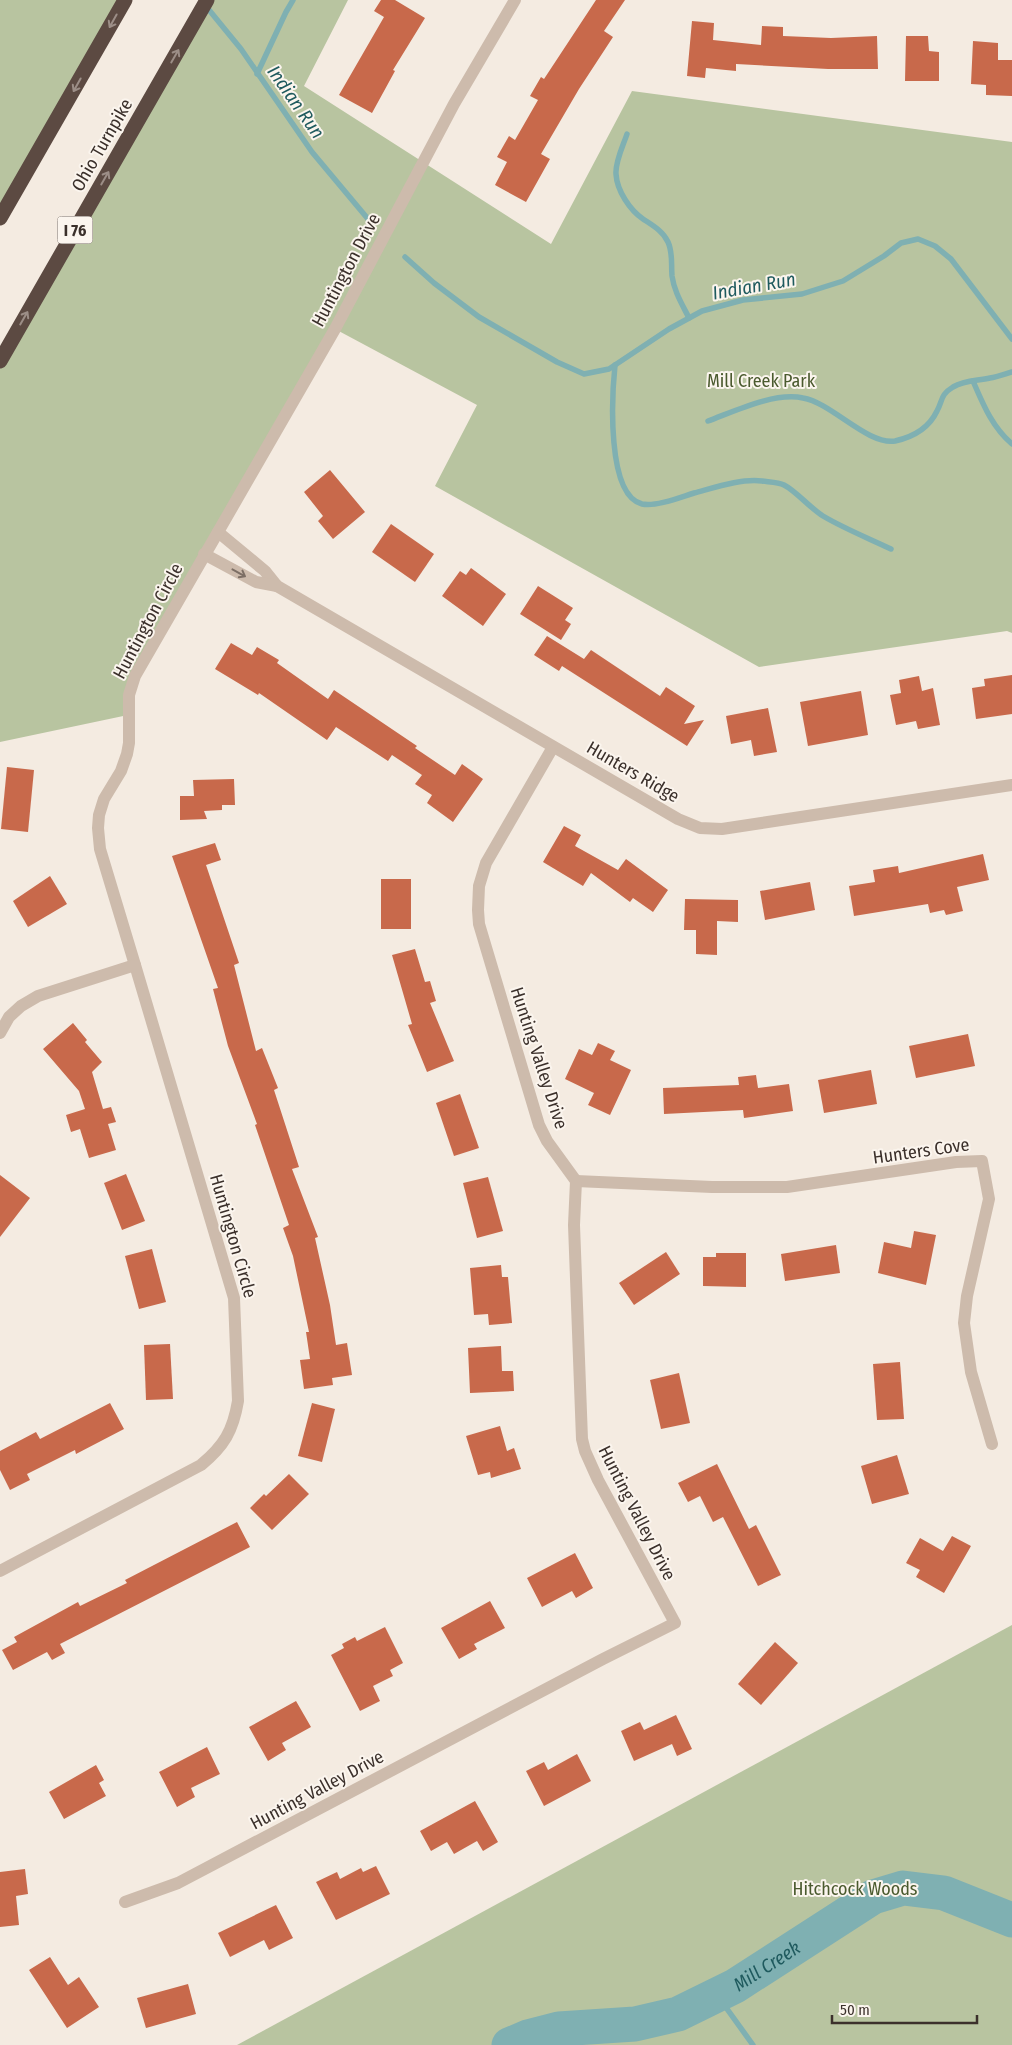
<svg xmlns="http://www.w3.org/2000/svg" width="1012" height="2045" font-family="'Fira Sans Condensed',sans-serif">
	<style>
		.green { fill: #b8c4a0 }
		.lines { fill: none; stroke-linecap: round; stroke-linejoin: round }
		.stream { stroke: #7fb0b2; stroke-width: 5.5 }
		.river { stroke: #7fb0b2; stroke-width: 35 }
		.building { fill: #c8694b }
		.minor { stroke: #cdbbac; stroke-width: 12 }
		.motorway { stroke: #5c4a42; stroke-width: 15 }
		.oneway { stroke: #9c8e87 }
		.oneway2 { stroke: #7d6f65 }
		.labels { text-anchor: middle; dominant-baseline: central; stroke-width: 4; stroke-linejoin: round; paint-order: stroke }
		.shield { fill: #fbf5ee; stroke: #756b66; stroke-width: 1 }
		.shield-label { font-size: 16px; font-weight: bold; fill: #3b302b }
		.street-label { font-size: 18px; fill: #3b302b; stroke: #fbf5ee }
		.park-label { font-size: 18px; fill: #4a5a2e; stroke: #fbf5ee }
		.water-label { font-size: 19px; font-style: italic; fill: #1f5a5e; stroke: #fbf5ee }
	</style>
	<rect width="100%" height="100%" fill="#f4ebe1"/>
	<g class="green">
		<path d="M 0,0 L 125,0 L 0,218 Z"/>
		<path d="M 207,0 L 348,0 L 304,86 L 551,244 L 632,91 L 1012,142 L 1012,633 L 1007,631 L 759,667 L 435,486 L 477,405 L 335,329 L 135,676 L 128,715 L 0,742 L 0,361 Z"/>
		<path d="M 1012,1625 L 1012,2045 L 237,2045 Z"/>
	</g>
	<g class="lines">
		<g class="stream">
			<path d="M 205,5 L 241,49 L 312,152 L 368,219"/>
			<path d="M 257,74 L 286,12 L 293,0"/>
			<path d="M 627,134 C 623,146 615,162 616,174 C 617,191 630,210 643,219 C 652,225 663,231 668,242 C 673,253 671,263 672,276 C 674,291 682,304 689,318"/>
			<path d="M 405,257 L 434,283 L 479,317 L 557,362 L 584,374 L 609,369 L 669,329 L 702,311 L 743,300 L 802,294 L 843,281 L 884,256 L 901,243 L 918,239 L 935,246 L 951,259 L 1012,339"/>
			<path d="M 615,365 C 612,394 606,495 642,504 C 656,507 681,497 694,493 C 713,488 742,478 762,481 C 768,482 778,482 784,485 C 796,491 810,508 823,516 C 845,529 868,538 891,549"/>
			<path d="M 973,381 C 983,404 992,427 1012,444"/>
			<path d="M 708,421 C 735,411 774,392 803,398 C 832,403 867,445 895,441 C 913,437 929,428 937,411 C 943,400 940,395 953,387 C 965,380 977,381 990,378 C 997,377 1005,374 1012,372"/>
			<path d="M 717,1995 L 753,2045"/>
		</g>
		<path class="river" id="s1" d="M 509,2045 L 528,2037 L 559,2029 L 635,2024 L 678,2014 L 735,1986 L 873,1897 L 903,1888 L 944,1893 L 1012,1920"/>
	</g>
	<g class="building">
		<path d="M 381,0 L 395,0 L 425,18 L 393,70 L 395,71 L 372,113 L 339,95 L 384,17 L 374,11 Z"/>
		<path d="M 596,0 L 625,0 L 604,31 L 613,37 L 579,89 L 541,154 L 550,159 L 526,202 L 495,185 L 507,162 L 497,157 L 509,136 L 515,140 L 538,100 L 530,96 L 541,77 L 544,79 Z"/>
		<path d="M 692,21 L 714,23 L 713,40 L 761,45 L 762,26 L 783,27 L 783,36 L 831,38 L 877,36 L 878,69 L 828,69 L 736,64 L 736,71 L 706,68 L 705,78 L 687,76 Z"/>
		<path d="M 906,36 L 928,36 L 929,51 L 939,52 L 939,81 L 905,81 Z"/>
		<path d="M 973,41 L 998,43 L 998,60 L 1012,60 L 1012,96 L 986,95 L 986,85 L 971,84 Z"/>
		<path d="M 330,470 L 365,512 L 333,539 L 318,521 L 323,516 L 304,492 Z"/>
		<path d="M 391,524 L 434,554 L 415,582 L 372,552 Z"/>
		<path d="M 471,568 L 506,594 L 483,626 L 442,596 L 460,571 L 466,575 Z"/>
		<path d="M 538,586 L 573,608 L 565,620 L 571,624 L 561,640 L 520,614 Z"/>
		<path d="M 547,636 L 584,659 L 591,650 L 660,696 L 666,687 L 695,706 L 684,724 L 704,720 L 687,746 L 562,666 L 559,671 L 534,655 Z"/>
		<path d="M 231,643 L 252,655 L 257,647 L 279,660 L 277,663 L 328,699 L 334,690 L 417,746 L 415,748 L 455,775 L 462,764 L 483,779 L 453,822 L 427,803 L 432,795 L 415,784 L 422,775 L 392,755 L 388,761 L 336,727 L 327,740 L 259,693 L 258,695 L 215,669 Z"/>
		<path d="M 1012,675 L 1012,714 L 976,719 L 972,688 L 985,686 L 984,679 Z"/>
		<path d="M 919,676 L 922,691 L 933,688 L 940,725 L 918,729 L 916,721 L 896,725 L 890,695 L 901,693 L 899,680 Z"/>
		<path d="M 861,691 L 868,735 L 808,746 L 800,702 Z"/>
		<path d="M 768,708 L 777,752 L 754,756 L 751,740 L 731,744 L 726,716 Z"/>
		<path d="M 7,767 L 34,770 L 28,832 L 1,829 Z"/>
		<path d="M 234,779 L 235,805 L 222,805 L 222,810 L 204,811 L 207,819 L 180,820 L 180,796 L 194,796 L 193,780 Z"/>
		<path d="M 564,826 L 581,835 L 575,846 L 618,870 L 626,859 L 668,890 L 653,912 L 633,898 L 630,902 L 591,873 L 583,886 L 543,862 Z"/>
		<path d="M 215,843 L 221,860 L 206,865 L 239,963 L 234,965 L 256,1051 L 262,1048 L 278,1088 L 274,1090 L 299,1167 L 292,1169 L 318,1237 L 315,1238 L 330,1305 L 336,1345 L 347,1343 L 352,1375 L 332,1378 L 333,1385 L 304,1389 L 300,1360 L 310,1359 L 306,1332 L 309,1332 L 293,1256 L 283,1228 L 289,1225 L 255,1125 L 257,1124 L 228,1046 L 213,989 L 218,988 L 172,856 Z"/>
		<path d="M 983,854 L 989,880 L 957,887 L 963,911 L 946,915 L 944,910 L 930,913 L 928,904 L 854,916 L 849,886 L 875,882 L 873,870 L 898,866 L 899,873 Z"/>
		<path d="M 50,876 L 67,904 L 28,927 L 13,901 Z"/>
		<rect x="381" y="879" width="30" height="50"/>
		<path d="M 810,882 L 815,910 L 765,920 L 760,891 Z"/>
		<path d="M 685,899 L 738,900 L 738,922 L 717,921 L 717,955 L 696,954 L 696,930 L 684,930 Z"/>
		<path d="M 415,949 L 425,982 L 430,981 L 436,1001 L 430,1003 L 454,1061 L 427,1072 L 408,1025 L 412,1024 L 392,955 Z"/>
		<path d="M 73,1023 L 87,1040 L 85,1042 L 102,1062 L 92,1072 L 103,1109 L 111,1107 L 116,1122 L 108,1124 L 116,1150 L 89,1158 L 80,1129 L 71,1132 L 66,1115 L 85,1109 L 79,1091 L 43,1049 Z"/>
		<path d="M 968,1034 L 975,1066 L 916,1078 L 909,1046 Z"/>
		<path d="M 598,1043 L 615,1051 L 610,1060 L 631,1070 L 610,1115 L 588,1105 L 594,1093 L 565,1079 L 579,1049 L 592,1055 Z"/>
		<path d="M 871,1070 L 877,1104 L 824,1113 L 818,1080 Z"/>
		<path d="M 756,1075 L 758,1088 L 789,1084 L 793,1111 L 744,1118 L 743,1110 L 664,1114 L 663,1088 L 739,1085 L 738,1077 Z"/>
		<path d="M 460,1094 L 479,1148 L 454,1156 L 436,1103 Z"/>
		<path d="M 126,1174 L 145,1221 L 122,1230 L 104,1183 Z"/>
		<path d="M 0,1175 L 30,1198 L 0,1237 Z"/>
		<path d="M 488,1177 L 503,1231 L 477,1238 L 463,1183 Z"/>
		<path d="M 914,1231 L 936,1235 L 926,1285 L 878,1273 L 884,1242 L 911,1248 Z"/>
		<path d="M 836,1245 L 840,1273 L 785,1281 L 781,1254 Z"/>
		<path d="M 152,1249 L 166,1302 L 139,1309 L 125,1256 Z"/>
		<path d="M 666,1252 L 680,1274 L 634,1305 L 619,1283 Z"/>
		<path d="M 716,1253 L 746,1253 L 746,1287 L 703,1286 L 703,1257 L 716,1257 Z"/>
		<path d="M 501,1265 L 502,1277 L 508,1277 L 512,1323 L 489,1325 L 488,1314 L 474,1315 L 470,1268 Z"/>
		<path d="M 170,1344 L 173,1399 L 146,1400 L 144,1345 Z"/>
		<path d="M 501,1346 L 502,1371 L 513,1371 L 514,1391 L 470,1393 L 468,1348 Z"/>
		<path d="M 900,1362 L 904,1419 L 877,1420 L 873,1364 Z"/>
		<path d="M 679,1373 L 690,1423 L 661,1429 L 650,1380 Z"/>
		<path d="M 110,1403 L 124,1429 L 76,1454 L 75,1450 L 27,1474 L 30,1480 L 10,1490 L 0,1470 L 0,1451 L 36,1432 L 40,1439 Z"/>
		<path d="M 312,1403 L 335,1409 L 322,1462 L 298,1456 Z"/>
		<path d="M 500,1426 L 507,1451 L 514,1448 L 521,1469 L 491,1478 L 490,1472 L 478,1475 L 466,1436 Z"/>
		<path d="M 897,1455 L 909,1494 L 872,1504 L 861,1466 Z"/>
		<path d="M 717,1464 L 749,1529 L 756,1525 L 781,1575 L 758,1586 L 723,1517 L 713,1522 L 700,1496 L 688,1502 L 678,1483 Z"/>
		<path d="M 289,1474 L 309,1494 L 272,1530 L 250,1508 L 264,1494 L 266,1496 Z"/>
		<path d="M 237,1522 L 250,1547 L 60,1644 L 65,1653 L 52,1660 L 47,1652 L 13,1670 L 2,1650 L 17,1642 L 14,1637 L 78,1602 L 80,1606 L 127,1583 L 125,1580 Z"/>
		<path d="M 952,1536 L 971,1546 L 944,1593 L 916,1577 L 920,1570 L 906,1563 L 920,1538 L 943,1551 Z"/>
		<path d="M 575,1553 L 593,1588 L 576,1598 L 572,1591 L 542,1607 L 527,1578 Z"/>
		<path d="M 490,1601 L 505,1628 L 474,1644 L 477,1649 L 459,1659 L 441,1628 Z"/>
		<path d="M 385,1627 L 403,1663 L 390,1670 L 393,1676 L 373,1686 L 380,1701 L 360,1711 L 331,1655 L 344,1648 L 342,1644 L 355,1637 L 357,1641 Z"/>
		<path d="M 775,1642 L 798,1663 L 761,1705 L 738,1684 Z"/>
		<path d="M 296,1701 L 311,1727 L 282,1743 L 286,1750 L 268,1761 L 249,1727 Z"/>
		<path d="M 676,1715 L 692,1749 L 677,1756 L 672,1744 L 634,1761 L 621,1731 L 640,1722 L 644,1730 Z"/>
		<path d="M 207,1747 L 220,1774 L 191,1788 L 195,1797 L 177,1807 L 159,1772 Z"/>
		<path d="M 577,1754 L 591,1781 L 544,1806 L 526,1771 L 544,1762 L 548,1770 Z"/>
		<path d="M 96,1765 L 104,1780 L 99,1783 L 106,1796 L 64,1819 L 49,1792 Z"/>
		<path d="M 475,1801 L 498,1842 L 483,1851 L 477,1841 L 454,1854 L 447,1842 L 431,1851 L 420,1831 Z"/>
		<path d="M 376,1866 L 390,1894 L 336,1920 L 316,1882 L 337,1872 L 340,1879 L 361,1868 L 363,1872 Z"/>
		<path d="M 25,1869 L 28,1894 L 16,1896 L 19,1925 L 0,1927 L 0,1872 Z"/>
		<path d="M 276,1905 L 293,1938 L 269,1950 L 264,1940 L 230,1957 L 218,1933 Z"/>
		<path d="M 50,1957 L 68,1985 L 79,1977 L 99,2007 L 67,2028 L 29,1970 Z"/>
		<path d="M 188,1984 L 196,2014 L 146,2028 L 137,1998 Z"/>
	</g>
	<g class="lines">
		<g class="minor">
			<path d="M 218,532 L 265,571 L 277,586 L 678,819 L 700,828 L 722,829 L 1012,785"/>
			<path d="M 204,554 L 256,582 L 277,586"/>
			<path d="M 135,965 L 100,849 L 98,828 L 99,815 L 104,799 L 121,771 L 127,754 L 129,743 L 129,695 L 135,676 L 335,329 L 454,104 L 515,0"/>
			<path d="M 0,1033 L 9,1017 L 21,1006 L 38,996 L 135,965 L 234,1298 L 238,1401 C 233,1431 224,1446 201,1465 L 0,1571"/>
			<path d="M 576,1181 L 712,1187 L 787,1187 L 956,1162 L 982,1161 L 989,1199 L 967,1296 L 964,1323 L 971,1372 L 992,1444"/>
			<path d="M 125,1902 L 178,1883 L 603,1659 L 675,1623 L 598,1480 L 585,1451 L 582,1439 L 574,1225 L 576,1181 L 547,1141 L 539,1125 L 479,924 L 478,910 L 479,886 L 486,863 L 553,747"/>
		</g>
		<g class="motorway">
			<path d="M 0,218 L 125,0"/>
			<path d="M 0,361 L 207,0"/>
		</g>
	</g>
	<defs><path id="oneway-shaft" d="M-6 0H5M1.5-3L5.5 0L1.5 3" fill="none" stroke-width="1.6" stroke-linecap="round" stroke-linejoin="round" transform="scale(1.25)"/></defs>
	<g class="oneway">
		<use href="#oneway-shaft" transform="translate(113 21) rotate(119)"/>
		<use href="#oneway-shaft" transform="translate(175 56) rotate(-60)"/>
		<use href="#oneway-shaft" transform="translate(77 85) rotate(119)"/>
		<use href="#oneway-shaft" transform="translate(105 178) rotate(-60)"/>
		<use href="#oneway-shaft" transform="translate(24 318) rotate(-60)"/>
	</g>
	<use class="oneway2" href="#oneway-shaft" transform="translate(239 573) rotate(29)"/>
	<g class="labels">
		<rect class="shield" x="57.5" y="216.5" width="35" height="27" rx="4"/>
		<g class="shield-label">
			<text x="75" y="230">I 76</text>
		</g>
		<g class="street-label">
			<text transform="translate(102 145) rotate(-60)">Ohio Turnpike</text>
			<text transform="translate(346 270) rotate(-62)">Huntington Drive</text>
			<text transform="translate(148 621) rotate(-62)">Huntington Circle</text>
			<text transform="translate(633 772) rotate(30)">Hunters Ridge</text>
			<text transform="translate(539 1058) rotate(72)">Hunting Valley Drive</text>
			<text transform="translate(921 1151) rotate(-8)">Hunters Cove</text>
			<text transform="translate(233 1236) rotate(74)">Huntington Circle</text>
			<text transform="translate(637 1513) rotate(63)">Hunting Valley Drive</text>
			<text transform="translate(317 1790) rotate(-28)">Hunting Valley Drive</text>
		</g>
		<g class="park-label">
			<text x="761" y="381">Mill Creek Park</text>
			<text x="855" y="1889">Hitchcock Woods</text>
		</g>
		<g class="water-label">
			<text transform="translate(296 102) rotate(55)">Indian Run</text>
			<text transform="translate(754 286) rotate(-10)">Indian Run</text>
			<text stroke="none"><textPath href="#s1" startOffset="274">Mill Creek</textPath></text>
		</g>
	</g>
	<path d="M832 2015v8h145v-8" fill="none" stroke="#3b302b" stroke-width="2.5"/>
	<text x="840" y="2015" font-size="15" fill="#3b302b" stroke="#fbf5ee" stroke-width="4" paint-order="stroke">50 m</text>
</svg>
